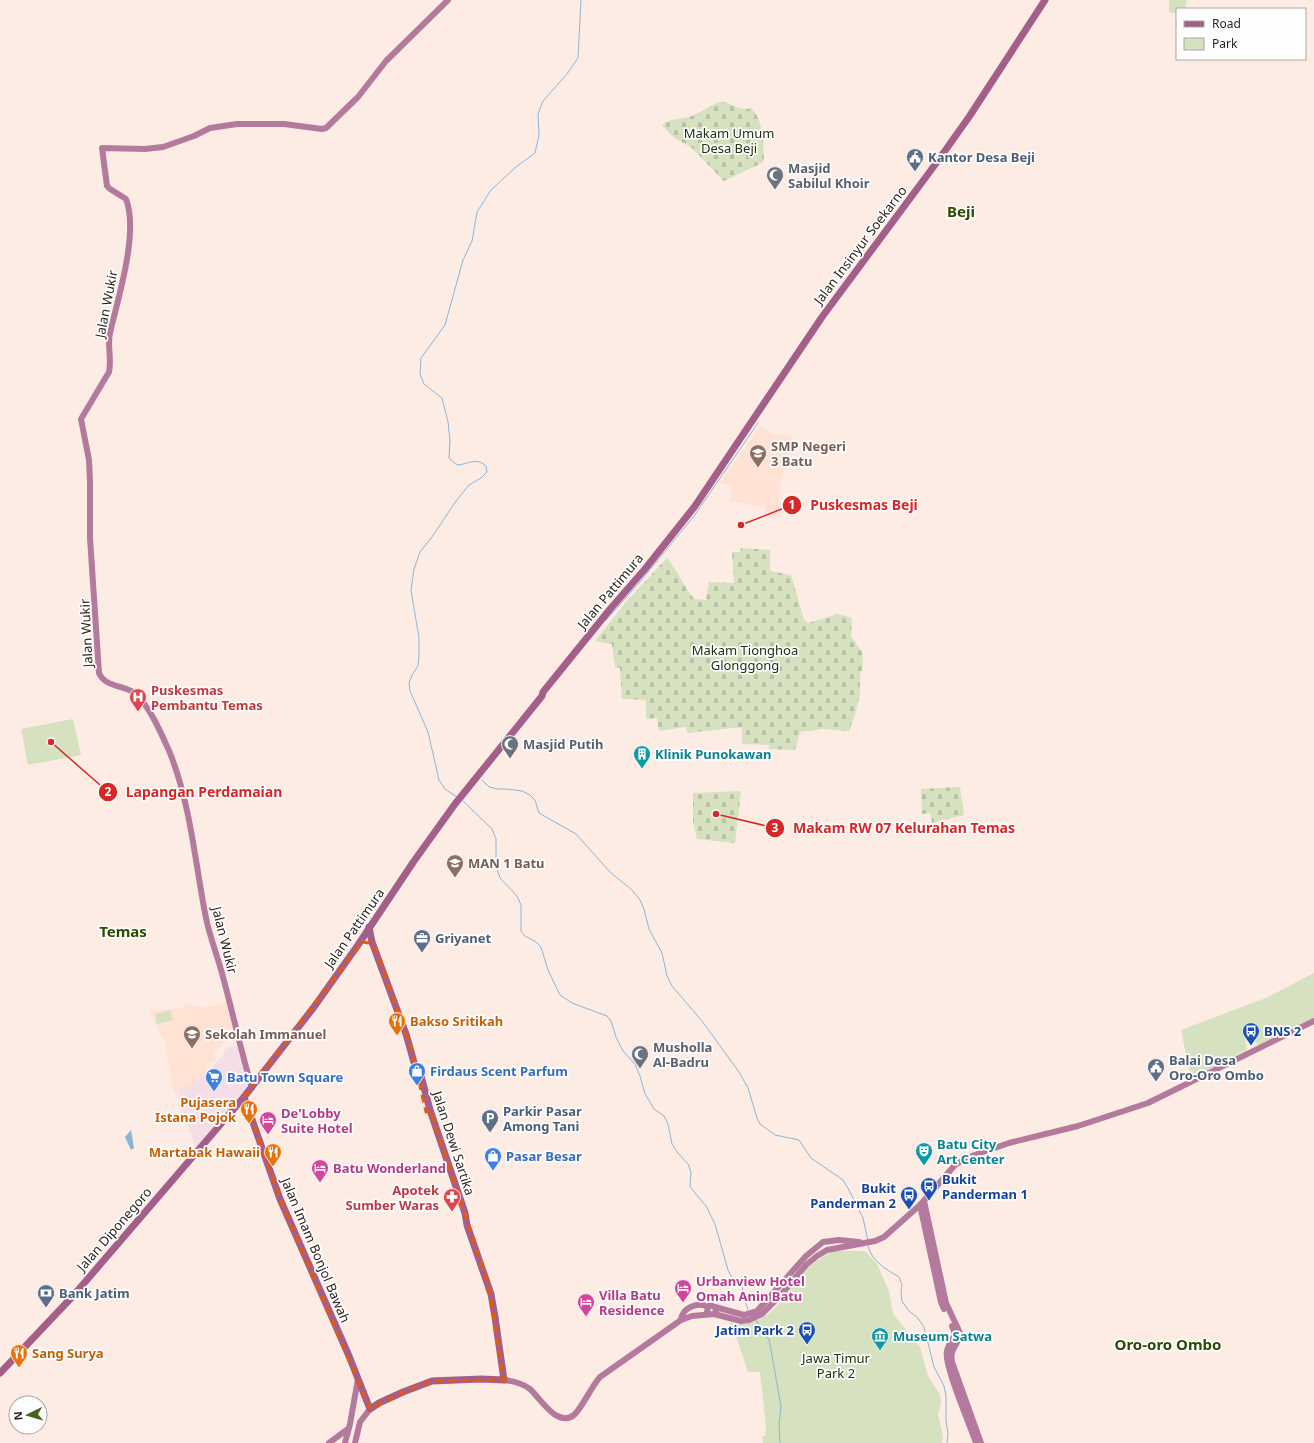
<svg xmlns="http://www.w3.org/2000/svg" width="1314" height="1443" font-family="'Noto Sans',sans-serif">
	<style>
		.commercial { fill: #f6dee8 }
		.built { fill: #ffe2d3 }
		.cemetery { fill: url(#cemetery-stones) }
		.green { fill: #d5e1bf }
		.water { fill: #8cb4d7 }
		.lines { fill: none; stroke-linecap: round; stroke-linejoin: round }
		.stream { stroke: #8cb4d7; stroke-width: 1 }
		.secondary { stroke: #b47a9e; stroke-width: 6 }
		.primary { stroke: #a45e8a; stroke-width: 7 }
		.marked { fill: none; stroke: #e8590c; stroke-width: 3; stroke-dasharray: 8 5; stroke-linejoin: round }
		.labels { text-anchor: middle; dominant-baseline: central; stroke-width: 3.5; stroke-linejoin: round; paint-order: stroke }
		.park-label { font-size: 13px; fill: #25300c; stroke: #fdfdfd }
		.service-label { font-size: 13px; font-weight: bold; fill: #4e5e75; stroke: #fdfdfd; text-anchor: start }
		.worship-label { font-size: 13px; font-weight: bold; fill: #5b616d; stroke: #fdfdfd; text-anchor: start }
		.street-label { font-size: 13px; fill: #2c2420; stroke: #fdfdfd }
		.education-label { font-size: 13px; font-weight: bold; fill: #785e54; stroke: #fdfdfd; text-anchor: start }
		.health-label { font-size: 13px; font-weight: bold; fill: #be3a42; stroke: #fdfdfd; text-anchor: start }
		.culture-label { font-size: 13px; font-weight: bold; fill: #0d838f; stroke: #fdfdfd; text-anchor: start }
		.food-label { font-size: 13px; font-weight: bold; fill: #c56008; stroke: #fdfdfd; text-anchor: start }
		.transit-label { font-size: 13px; font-weight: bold; fill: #164399; stroke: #fdfdfd; text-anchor: start }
		.shop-label { font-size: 13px; font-weight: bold; fill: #366cbe; stroke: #fdfdfd; text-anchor: start }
		.hotel-label { font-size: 13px; font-weight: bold; fill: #b23c85; stroke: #fdfdfd; text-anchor: start }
		.quarter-label { font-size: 15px; font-weight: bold; fill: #2d4a01; stroke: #fdfdfd }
		.leader { fill: none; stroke: #d62828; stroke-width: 1.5 }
		.callout-dot { fill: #d62828; stroke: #fdfdfd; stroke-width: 1.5 }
		.mark-label { font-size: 12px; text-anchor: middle; font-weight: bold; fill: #fff }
		.callout-label { font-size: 14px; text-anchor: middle; font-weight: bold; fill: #d62828; stroke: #fdfdfd; stroke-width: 3.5; stroke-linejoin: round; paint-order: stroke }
	</style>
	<defs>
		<pattern id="cemetery-stones" width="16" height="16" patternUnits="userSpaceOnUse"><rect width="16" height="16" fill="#d5e1bf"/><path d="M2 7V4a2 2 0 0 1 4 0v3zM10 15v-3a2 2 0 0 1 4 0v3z" fill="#b7c1a4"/></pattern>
	</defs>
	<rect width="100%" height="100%" fill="#fdece3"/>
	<path class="commercial" d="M 239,1045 L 248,1087 L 196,1148 L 176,1092 L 207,1074 L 207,1073 L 224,1054 L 223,1052 L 227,1048 Z"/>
	<g class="built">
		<path d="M 760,426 L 773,434 L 792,436 L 788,462 L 783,474 L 778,503 L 781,515 L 765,516 L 765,507 L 730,501 L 732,486 L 720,483 Z"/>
		<path d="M 226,1002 L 234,1032 L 214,1053 L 216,1061 L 205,1064 L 208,1074 L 174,1093 L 165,1044 L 149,1011 L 184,1008 L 184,1004 L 201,1006 L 202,1008 Z"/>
	</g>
	<g class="cemetery">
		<path d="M 720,102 C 733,102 738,112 751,108 C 764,120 763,144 764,160 L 762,163 L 724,181 L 691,147 L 673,137 L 662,125 C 672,117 682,120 692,116 C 702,112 710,105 720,102 Z"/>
		<path d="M 741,548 L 770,550 L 770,571 L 791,575 L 804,620 L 808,623 L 838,614 L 852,618 L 851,636 L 862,652 L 863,666 L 860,675 L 860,694 L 857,708 L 849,731 L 823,729 L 800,732 L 795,750 L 769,749 L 769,745 L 742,744 L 742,727 L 687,733 L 686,727 L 659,731 L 657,718 L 646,719 L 646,700 L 622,699 L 620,668 L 615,667 L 612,644 L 595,641 L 626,602 L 667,558 C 677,570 684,586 694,599 L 706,600 L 709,582 L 734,583 L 732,552 L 740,552 Z"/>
		<path d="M 960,787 L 964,815 L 932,823 L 931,813 L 922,814 L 921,789 Z"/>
		<path d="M 741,791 L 735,843 L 697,839 L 693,823 L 693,793 Z"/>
	</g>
	<g class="green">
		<path d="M 1169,0 L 1187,0 L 1185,9 L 1177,9 L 1177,14 L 1169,12 Z"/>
		<path d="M 73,719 L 81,755 L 28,765 L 21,729 Z"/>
		<path d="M 1314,973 L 1314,1020 L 1258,1046 L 1253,1036 L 1245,1040 L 1247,1050 L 1191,1078 L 1181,1030 L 1266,998 Z"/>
		<path d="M 170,1010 L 173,1020 L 157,1024 L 155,1014 Z"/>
		<path d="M 834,1251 L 865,1251 L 877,1264 L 889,1291 L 893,1314 L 920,1347 L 928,1376 L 940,1395 L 941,1403 L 938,1414 L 943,1437 L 942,1443 L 763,1443 L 762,1436 L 765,1436 L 766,1426 L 760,1372 L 748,1372 L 736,1336 L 730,1323 C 771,1329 782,1296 806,1270 C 814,1262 823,1256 834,1251 Z"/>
	</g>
	<path class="water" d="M 131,1130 L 134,1148 L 131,1150 L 125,1137 Z"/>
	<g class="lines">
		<g class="stream">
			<path d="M 606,620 L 639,583 L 694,516 L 758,423"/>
			<path d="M 482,780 L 489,787 L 498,789 L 506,789 L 522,791 L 530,795 L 535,800 L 539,813 L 576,834 L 610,872 L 632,890 L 640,900 L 644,909 L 649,929 L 662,953 L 667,976 L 672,986 L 702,1021 L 739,1072 L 748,1088 L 757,1118 L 760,1124 L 775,1135 L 799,1140 L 811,1158 L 843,1180 L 850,1192 L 863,1218 L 868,1241"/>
			<path d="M 457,797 L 445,789 L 439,780 L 428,732 L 410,691 L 409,683 L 412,675 L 418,666 L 419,656 L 419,638 L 411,590 L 414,569 L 420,552 L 432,537 L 456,501 L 469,485 L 481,478 L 487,472 L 486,466 C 476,457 469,464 457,465 L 449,458 L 450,440 L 448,422 L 442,398 L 424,384 L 420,374 L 421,358 L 445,325 L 463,260 L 472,241 L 477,212 L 491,190 L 516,167 L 535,153 L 539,135 L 538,114 L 543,101 L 567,74 L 578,58 L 581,0"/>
			<path d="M 463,801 L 492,829 L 496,839 L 496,866 L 500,878 L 517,896 L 521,905 L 521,931 L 525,936 L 536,942 L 541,947 L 548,970 L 560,995 L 572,1003 L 607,1016 L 611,1021 L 616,1037 L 623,1051 L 635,1064 L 640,1076 L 645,1094 L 654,1109 L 664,1116 L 668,1124 L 672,1144 L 677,1152 L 688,1164 L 691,1172 L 690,1187 L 706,1206 L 715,1224 L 728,1270 L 732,1278 L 742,1286 L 746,1304 L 748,1310"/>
			<path d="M 868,1246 C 872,1262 886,1269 899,1277 L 902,1285 L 901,1292 L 902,1301 L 909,1311 L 917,1317 L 924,1327 L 934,1367 L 944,1386 L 946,1396 L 946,1420 L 948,1434 L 947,1443"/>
			<path d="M 755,1319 L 769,1340 L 772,1355 L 781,1407 L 779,1423 L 780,1443"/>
		</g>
		<g class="secondary">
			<path d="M 252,1088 C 241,1051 233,1014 223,977 C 218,957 210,938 206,918 C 195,863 191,806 170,753 C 161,733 152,711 137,695 C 127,685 105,688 99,673 L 90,538 L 90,482 L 89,460 L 81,419 L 109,372 C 112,359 107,346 110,333 C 118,298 139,233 126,199 L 110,189 L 107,186 L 102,148 L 145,149 L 163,147 L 194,136 L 210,128 L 237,124 L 284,124 L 322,129 L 326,128 L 358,97 L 386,61 L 448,0"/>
			<path d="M 924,1201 L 946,1303 L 960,1333 C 959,1345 949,1348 952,1362 L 981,1443"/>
			<path d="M 920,1205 L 941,1302 L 944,1309"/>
			<path d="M 715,1307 L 744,1315 L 757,1311 L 806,1256 L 823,1242 L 839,1240 L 859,1242"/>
			<path d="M 714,1314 L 741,1321 L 749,1320 L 762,1314 L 780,1296 L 806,1265 L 817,1256 L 827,1250 L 875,1241 L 884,1237 L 920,1205 L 955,1165 L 966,1158 L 1009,1143 L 1078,1126 L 1148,1103 L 1314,1021"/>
			<path d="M 681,1320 C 682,1308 698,1301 708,1307"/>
			<path d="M 952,1326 L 955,1334 C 953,1340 948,1345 947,1351 C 943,1363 971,1427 976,1443"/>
			<path d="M 504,1380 C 513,1381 522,1383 530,1389 C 540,1398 557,1428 574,1415 C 582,1408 591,1387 600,1377 L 681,1320 L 692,1316 L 714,1314 L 716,1312 L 715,1307 L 710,1305 L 708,1307 L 707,1312 L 709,1314"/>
			<path d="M 329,1443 L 348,1429"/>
			<path d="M 345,1443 L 350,1424 L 358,1379"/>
			<path d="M 355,1443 L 360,1422 L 370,1409"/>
		</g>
		<g class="primary">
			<path d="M 369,927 L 372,942 L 406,1034 L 417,1073"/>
			<path d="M 244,1097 L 280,1199 L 349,1356 L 370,1409 L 379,1403 L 403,1392 L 432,1381 L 481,1379 L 504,1380 L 495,1317 L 491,1294 L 467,1225 L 465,1213 L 430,1110 L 421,1076 L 416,1069"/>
			<path d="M 0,1373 L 73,1296 L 244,1097 L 314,1007 L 358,945 L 414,861 L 455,804 L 542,696 L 543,692 L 611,608 L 645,569 L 695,506 L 822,317 L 937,162 L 969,117 L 1045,0"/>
		</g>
	</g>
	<path class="marked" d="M 362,942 L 369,943 L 376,950 L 412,1051 L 426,1112 L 430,1110 L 488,1283 L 504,1380 L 432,1381 L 403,1392 L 370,1409 L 280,1199 L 244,1097 Z"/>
	<defs>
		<g id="civic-pin" transform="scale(0.9)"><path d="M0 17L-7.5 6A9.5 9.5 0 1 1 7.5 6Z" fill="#5c6f8a" stroke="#fdfdfd"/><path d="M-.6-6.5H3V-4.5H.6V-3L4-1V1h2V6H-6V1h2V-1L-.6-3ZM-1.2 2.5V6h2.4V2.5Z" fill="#fff"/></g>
		<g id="mosque-pin" transform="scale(0.9)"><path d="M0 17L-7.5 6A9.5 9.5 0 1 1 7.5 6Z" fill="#6b7280" stroke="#fdfdfd"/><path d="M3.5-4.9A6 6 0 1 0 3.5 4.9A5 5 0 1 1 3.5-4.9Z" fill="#fff"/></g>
		<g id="school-pin" transform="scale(0.9)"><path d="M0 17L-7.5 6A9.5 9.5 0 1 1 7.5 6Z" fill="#8d6e63" stroke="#fdfdfd"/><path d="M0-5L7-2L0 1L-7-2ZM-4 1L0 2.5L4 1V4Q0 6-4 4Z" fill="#fff"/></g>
		<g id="hospital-pin" transform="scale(0.9)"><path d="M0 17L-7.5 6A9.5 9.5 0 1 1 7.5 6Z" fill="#e0444e" stroke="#fdfdfd"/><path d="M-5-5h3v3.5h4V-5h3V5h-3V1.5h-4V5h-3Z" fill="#fff"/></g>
		<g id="building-pin" transform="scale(0.9)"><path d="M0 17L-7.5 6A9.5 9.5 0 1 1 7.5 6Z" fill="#0f9aa8" stroke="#fdfdfd"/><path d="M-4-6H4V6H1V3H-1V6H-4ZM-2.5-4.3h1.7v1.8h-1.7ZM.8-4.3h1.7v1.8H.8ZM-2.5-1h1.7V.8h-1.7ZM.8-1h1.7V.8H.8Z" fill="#fff"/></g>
		<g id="office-pin" transform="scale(0.9)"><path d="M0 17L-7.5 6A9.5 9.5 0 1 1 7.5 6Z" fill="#5c6f8a" stroke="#fdfdfd"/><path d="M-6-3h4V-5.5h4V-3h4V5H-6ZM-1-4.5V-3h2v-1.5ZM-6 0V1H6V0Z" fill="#fff"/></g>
		<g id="restaurant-pin" transform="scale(0.9)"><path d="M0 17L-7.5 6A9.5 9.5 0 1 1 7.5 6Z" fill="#e8710a" stroke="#fdfdfd"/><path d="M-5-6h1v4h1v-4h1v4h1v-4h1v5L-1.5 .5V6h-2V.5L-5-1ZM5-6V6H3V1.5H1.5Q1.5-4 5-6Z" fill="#fff"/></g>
		<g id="bus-pin" transform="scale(0.9)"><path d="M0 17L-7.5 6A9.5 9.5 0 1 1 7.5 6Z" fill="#1a4fb4" stroke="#fdfdfd"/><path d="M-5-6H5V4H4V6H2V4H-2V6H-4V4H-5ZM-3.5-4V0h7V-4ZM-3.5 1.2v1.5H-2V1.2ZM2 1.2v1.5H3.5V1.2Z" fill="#fff"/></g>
		<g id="shop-pin" transform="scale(0.9)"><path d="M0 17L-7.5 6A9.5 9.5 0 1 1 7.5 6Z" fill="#3f7fe0" stroke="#fdfdfd"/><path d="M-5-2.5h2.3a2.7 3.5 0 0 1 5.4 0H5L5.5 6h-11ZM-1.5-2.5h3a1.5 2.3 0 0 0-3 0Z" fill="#fff"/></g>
		<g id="supermarket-pin" transform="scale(0.9)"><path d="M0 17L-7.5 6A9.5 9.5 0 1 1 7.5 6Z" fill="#3f7fe0" stroke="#fdfdfd"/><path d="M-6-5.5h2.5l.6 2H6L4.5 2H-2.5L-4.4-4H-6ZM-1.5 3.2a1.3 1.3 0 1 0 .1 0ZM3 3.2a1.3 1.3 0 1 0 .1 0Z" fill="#fff"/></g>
		<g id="parking-pin" transform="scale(0.9)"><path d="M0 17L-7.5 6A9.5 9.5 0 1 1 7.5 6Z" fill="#5c6f8a" stroke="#fdfdfd"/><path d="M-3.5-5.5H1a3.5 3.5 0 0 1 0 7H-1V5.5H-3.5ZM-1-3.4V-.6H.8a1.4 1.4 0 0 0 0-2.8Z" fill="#fff"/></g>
		<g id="hotel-pin" transform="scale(0.9)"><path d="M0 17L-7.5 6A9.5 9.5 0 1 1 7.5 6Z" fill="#d1479c" stroke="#fdfdfd"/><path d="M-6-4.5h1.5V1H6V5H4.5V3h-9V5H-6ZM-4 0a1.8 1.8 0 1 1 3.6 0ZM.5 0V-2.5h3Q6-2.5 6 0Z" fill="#fff"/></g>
		<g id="theatre-pin" transform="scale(0.9)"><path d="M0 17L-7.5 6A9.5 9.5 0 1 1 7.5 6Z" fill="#0f9aa8" stroke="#fdfdfd"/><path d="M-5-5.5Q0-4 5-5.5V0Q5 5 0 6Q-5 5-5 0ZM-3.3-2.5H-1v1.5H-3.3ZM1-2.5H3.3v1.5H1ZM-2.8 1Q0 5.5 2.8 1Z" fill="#fff"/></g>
		<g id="pharmacy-pin" transform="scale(0.9)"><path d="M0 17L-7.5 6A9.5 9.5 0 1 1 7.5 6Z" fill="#e0444e" stroke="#fdfdfd"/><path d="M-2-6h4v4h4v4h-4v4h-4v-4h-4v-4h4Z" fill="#fff"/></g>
		<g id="bank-pin" transform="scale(0.9)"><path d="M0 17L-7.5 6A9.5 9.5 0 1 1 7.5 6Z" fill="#5c6f8a" stroke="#fdfdfd"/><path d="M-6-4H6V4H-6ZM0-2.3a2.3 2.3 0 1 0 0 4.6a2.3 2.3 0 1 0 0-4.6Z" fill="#fff"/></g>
		<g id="museum-pin" transform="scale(0.9)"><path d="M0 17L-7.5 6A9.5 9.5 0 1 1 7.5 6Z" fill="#0f9aa8" stroke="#fdfdfd"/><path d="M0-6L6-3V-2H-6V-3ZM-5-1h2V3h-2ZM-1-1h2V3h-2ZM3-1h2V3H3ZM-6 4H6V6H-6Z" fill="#fff"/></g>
	</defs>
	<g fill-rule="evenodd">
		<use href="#civic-pin" x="915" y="157"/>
		<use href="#mosque-pin" x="775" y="175"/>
		<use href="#school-pin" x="758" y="453"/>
		<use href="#hospital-pin" x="138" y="697"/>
		<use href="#mosque-pin" x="510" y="744"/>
		<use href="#building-pin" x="642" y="754"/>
		<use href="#school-pin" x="455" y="863"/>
		<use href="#office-pin" x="422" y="938"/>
		<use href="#restaurant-pin" x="397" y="1021"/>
		<use href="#bus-pin" x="1251" y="1031"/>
		<use href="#school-pin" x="192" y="1034"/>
		<use href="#mosque-pin" x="640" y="1054"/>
		<use href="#civic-pin" x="1156" y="1067"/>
		<use href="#shop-pin" x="417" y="1071"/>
		<use href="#supermarket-pin" x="214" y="1077"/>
		<use href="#restaurant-pin" x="249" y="1109"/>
		<use href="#parking-pin" x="490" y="1118"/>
		<use href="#hotel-pin" x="268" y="1120"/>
		<use href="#theatre-pin" x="924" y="1151"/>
		<use href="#restaurant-pin" x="273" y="1152"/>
		<use href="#shop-pin" x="493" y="1156"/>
		<use href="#hotel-pin" x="320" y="1168"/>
		<use href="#bus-pin" x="929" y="1186"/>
		<use href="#bus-pin" x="909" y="1195"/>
		<use href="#pharmacy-pin" x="452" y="1197"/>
		<use href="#hotel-pin" x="683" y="1288"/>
		<use href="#bank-pin" x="46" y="1293"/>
		<use href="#hotel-pin" x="586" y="1302"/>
		<use href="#bus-pin" x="807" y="1330"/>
		<use href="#museum-pin" x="880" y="1336"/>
		<use href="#restaurant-pin" x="19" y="1353"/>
	</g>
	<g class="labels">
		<g class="park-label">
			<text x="729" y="133">Makam Umum<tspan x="729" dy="15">Desa Beji</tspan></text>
			<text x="745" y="650">Makam Tionghoa<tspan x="745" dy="15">Glonggong</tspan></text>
			<text x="836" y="1358">Jawa Timur<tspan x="836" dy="15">Park 2</tspan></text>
		</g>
		<g class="service-label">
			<text x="928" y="157">Kantor Desa Beji</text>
			<text x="435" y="938">Griyanet</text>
			<text x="1169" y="1060">Balai Desa<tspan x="1169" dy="15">Oro-Oro Ombo</tspan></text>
			<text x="503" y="1111">Parkir Pasar<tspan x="503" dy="15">Among Tani</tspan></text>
			<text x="59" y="1293">Bank Jatim</text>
		</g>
		<g class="worship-label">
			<text x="788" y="168">Masjid<tspan x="788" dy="15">Sabilul Khoir</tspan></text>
			<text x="523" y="744">Masjid Putih</text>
			<text x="653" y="1047">Musholla<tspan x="653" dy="15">Al-Badru</tspan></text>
		</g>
		<g class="street-label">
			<text transform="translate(860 245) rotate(-53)">Jalan Insinyur Soekarno</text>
			<text transform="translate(106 304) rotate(-79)">Jalan Wukir</text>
			<text transform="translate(610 591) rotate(-50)">Jalan Pattimura</text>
			<text transform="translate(86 633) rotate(-93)">Jalan Wukir</text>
			<text transform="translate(354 928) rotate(-55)">Jalan Pattimura</text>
			<text transform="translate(225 940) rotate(76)">Jalan Wukir</text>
			<text transform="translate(454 1143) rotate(72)">Jalan Dewi Sartika</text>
			<text transform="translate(114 1229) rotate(-49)">Jalan Diponegoro</text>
			<text transform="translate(316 1250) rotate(67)">Jalan Imam Bonjol Bawah</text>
		</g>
		<g class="education-label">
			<text x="771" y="446">SMP Negeri<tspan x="771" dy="15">3 Batu</tspan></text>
			<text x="468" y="863">MAN 1 Batu</text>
			<text x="205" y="1034">Sekolah Immanuel</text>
		</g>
		<g class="health-label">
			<text x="151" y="690">Puskesmas<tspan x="151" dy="15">Pembantu Temas</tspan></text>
			<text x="439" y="1190" text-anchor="end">Apotek<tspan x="439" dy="15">Sumber Waras</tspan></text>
		</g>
		<g class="culture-label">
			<text x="655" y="754">Klinik Punokawan</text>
			<text x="937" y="1144">Batu City<tspan x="937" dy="15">Art Center</tspan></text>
			<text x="893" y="1336">Museum Satwa</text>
		</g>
		<g class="food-label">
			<text x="410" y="1021">Bakso Sritikah</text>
			<text x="236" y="1102" text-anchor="end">Pujasera<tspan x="236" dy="15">Istana Pojok</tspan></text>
			<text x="260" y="1152" text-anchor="end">Martabak Hawaii</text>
			<text x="32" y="1353">Sang Surya</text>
		</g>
		<g class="transit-label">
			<text x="1264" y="1031">BNS 2</text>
			<text x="942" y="1179">Bukit<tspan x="942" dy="15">Panderman 1</tspan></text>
			<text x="896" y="1188" text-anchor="end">Bukit<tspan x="896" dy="15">Panderman 2</tspan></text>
			<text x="794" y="1330" text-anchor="end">Jatim Park 2</text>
		</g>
		<g class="shop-label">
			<text x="430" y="1071">Firdaus Scent Parfum</text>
			<text x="227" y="1077">Batu Town Square</text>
			<text x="506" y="1156">Pasar Besar</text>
		</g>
		<g class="hotel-label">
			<text x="281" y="1113">De'Lobby<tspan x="281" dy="15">Suite Hotel</tspan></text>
			<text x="333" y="1168">Batu Wonderland</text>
			<text x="696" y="1281">Urbanview Hotel<tspan x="696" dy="15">Omah Anin Batu</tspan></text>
			<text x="599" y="1295">Villa Batu<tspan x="599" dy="15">Residence</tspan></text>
		</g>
		<g class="quarter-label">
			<text x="961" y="211">Beji</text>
			<text x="123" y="931">Temas</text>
			<text x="1168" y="1344">Oro-oro Ombo</text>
		</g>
	</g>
	<path class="leader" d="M741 525L792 505M51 742L108 792M716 814L775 828"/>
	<g class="callout-dot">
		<circle cx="741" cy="525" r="4"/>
		<circle cx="51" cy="742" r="4"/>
		<circle cx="716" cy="814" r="4"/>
		<circle cx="792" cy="505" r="10"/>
		<circle cx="108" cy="792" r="10"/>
		<circle cx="775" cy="828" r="10"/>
	</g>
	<g class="mark-label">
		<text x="792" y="509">1</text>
		<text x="108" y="796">2</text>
		<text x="775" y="832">3</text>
	</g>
	<g class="callout-label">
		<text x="864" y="510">Puskesmas Beji</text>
		<text x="204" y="797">Lapangan Perdamaian</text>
		<text x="904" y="833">Makam RW 07 Kelurahan Temas</text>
	</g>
	<rect x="1176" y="8" width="130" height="52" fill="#fdfdfd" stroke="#a9a6a5"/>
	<rect x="1184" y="21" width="20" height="6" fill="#a45e8a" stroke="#a9a6a5"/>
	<text x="1212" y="28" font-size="12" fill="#2c2420">Road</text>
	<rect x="1184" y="38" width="20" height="12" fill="#d5e1bf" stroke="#a9a6a5"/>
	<text x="1212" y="48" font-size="12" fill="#2c2420">Park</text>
	<g transform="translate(28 1415) rotate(265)"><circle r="19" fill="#fdfdfd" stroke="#a9a6a5"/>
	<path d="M0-3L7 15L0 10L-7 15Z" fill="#44651b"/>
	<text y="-6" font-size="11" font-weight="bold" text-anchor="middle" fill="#2c2420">N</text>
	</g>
</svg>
